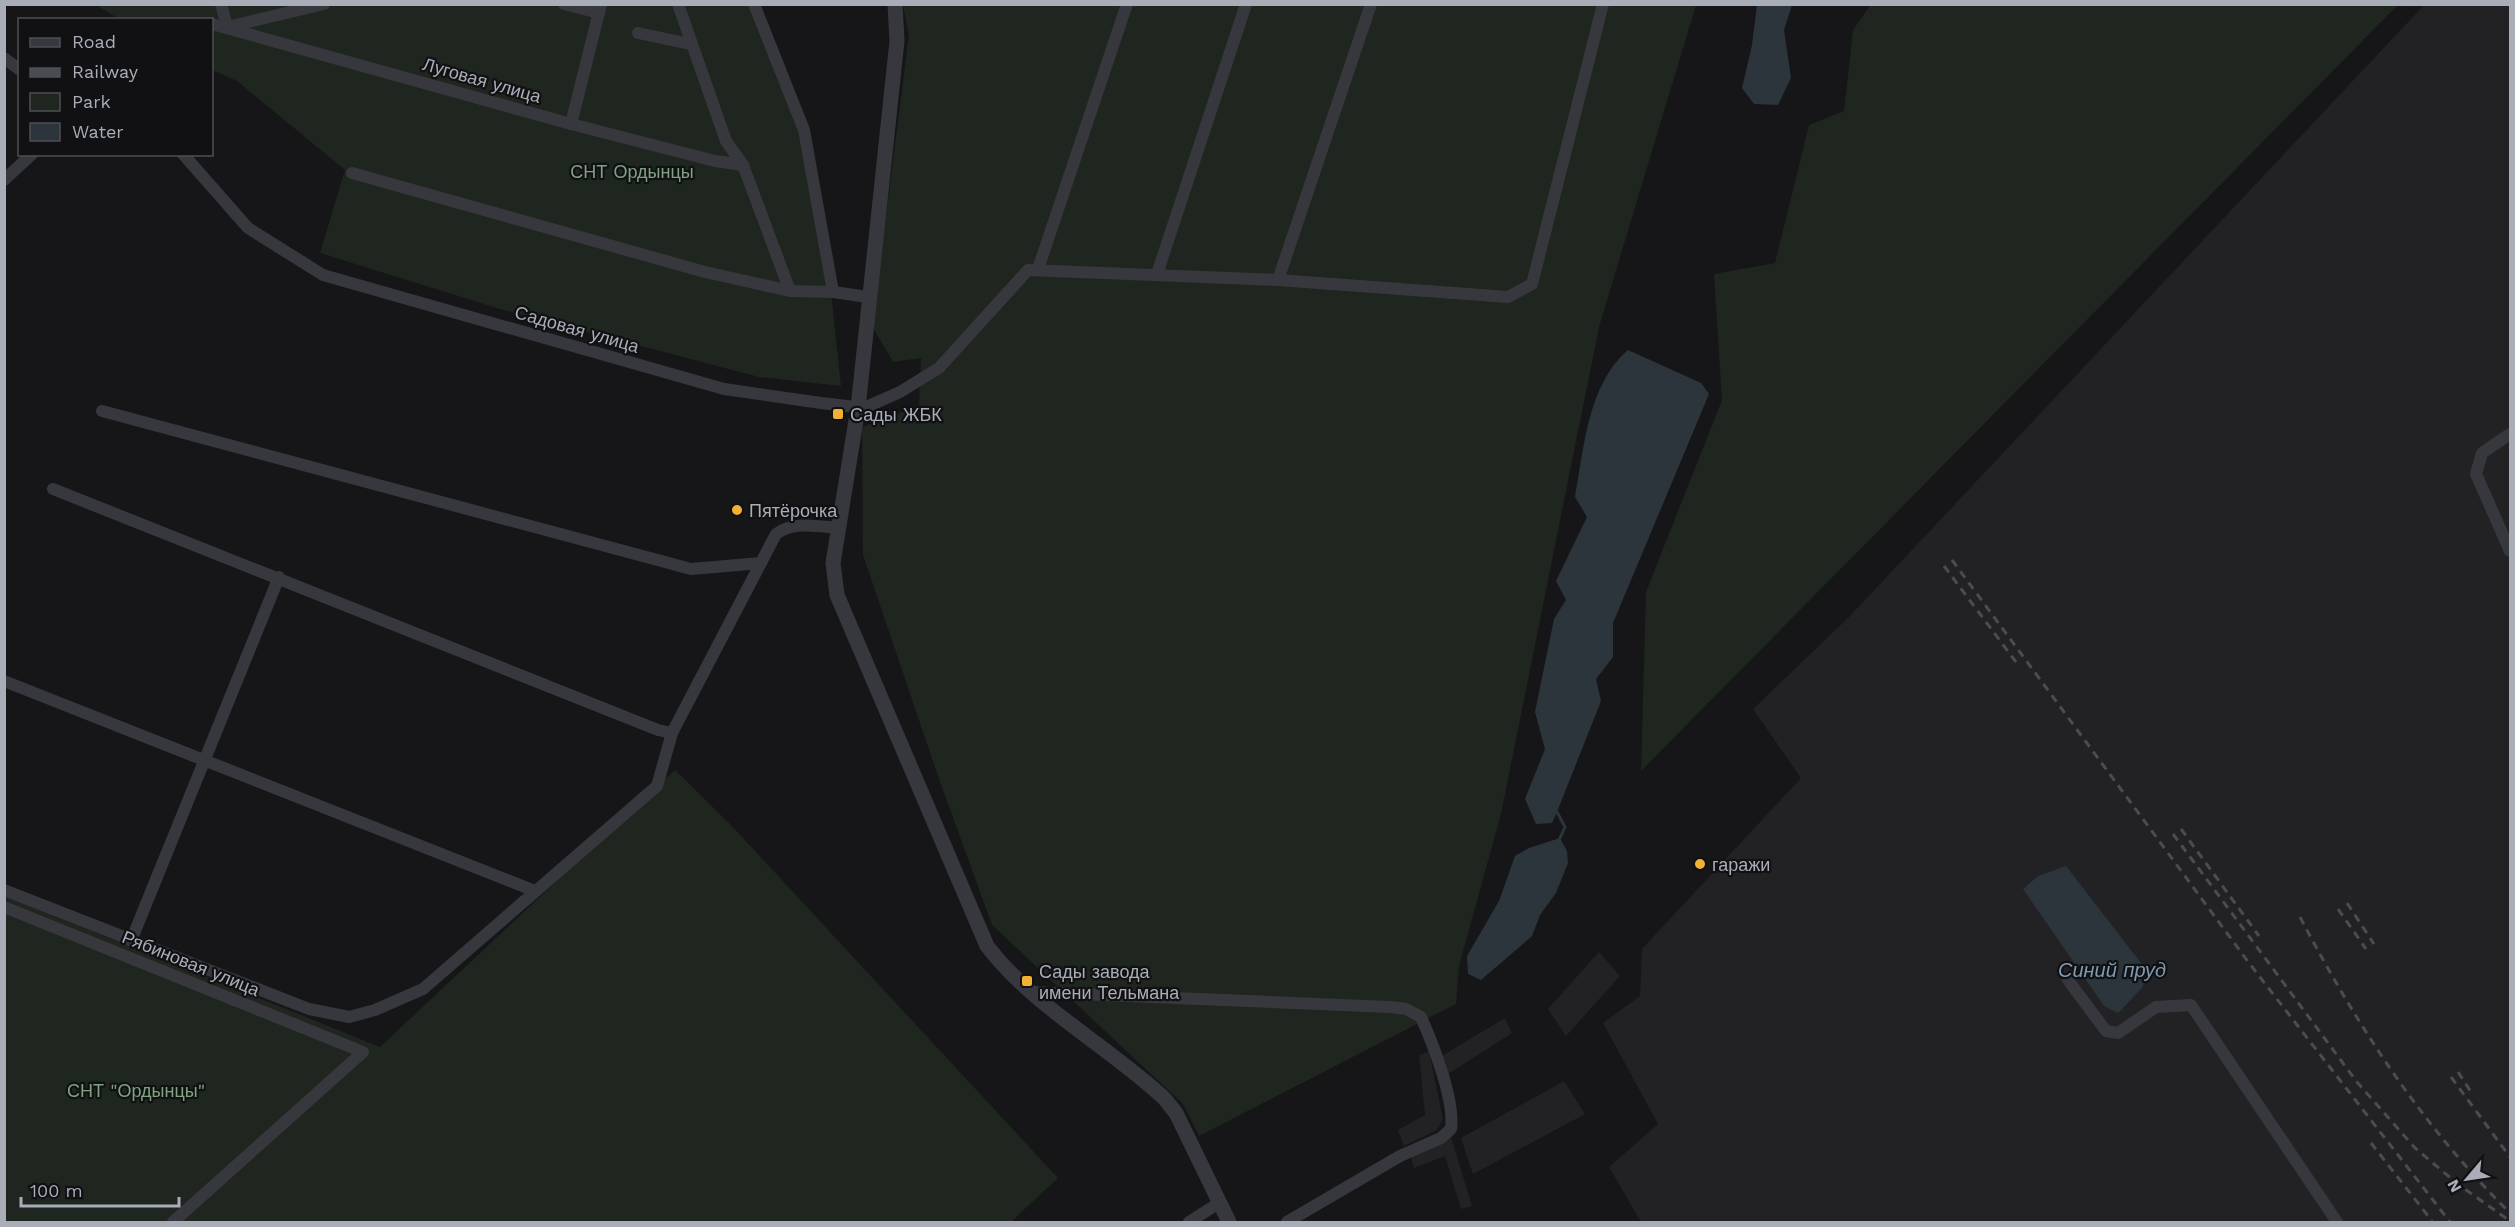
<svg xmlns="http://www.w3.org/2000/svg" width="2515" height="1227" font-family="'Work Sans',sans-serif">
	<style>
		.built { fill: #222225 }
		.green { fill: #1e261f }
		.water { fill: #2c353c }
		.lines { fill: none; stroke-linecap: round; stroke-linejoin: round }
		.stream { stroke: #2c353c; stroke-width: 3 }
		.minor { stroke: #37383d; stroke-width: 12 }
		.tertiary { stroke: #37383d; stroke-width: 15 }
		.rail { stroke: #4a4c52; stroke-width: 3; stroke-dasharray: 8 6; stroke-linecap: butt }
		.poi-dot { fill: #f2b134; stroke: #111113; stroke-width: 2 }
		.labels { text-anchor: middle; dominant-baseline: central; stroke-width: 4.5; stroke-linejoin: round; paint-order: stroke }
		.street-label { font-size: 18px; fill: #a8adb8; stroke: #111113 }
		.park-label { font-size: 18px; fill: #7fa381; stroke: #111113 }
		.poi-label { font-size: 18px; fill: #a8adb8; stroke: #111113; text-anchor: start }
		.water-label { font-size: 20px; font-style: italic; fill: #7f9bb3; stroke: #111113 }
	</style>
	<rect width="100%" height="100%" fill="#161618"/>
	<g class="built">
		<path d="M 2424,5 L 2510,5 L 2510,1222 L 1641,1222 L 1609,1167 L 1658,1124 L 1603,1023 L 1640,996 L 1642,949 L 1801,778 L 1753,709 L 1849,617 Z"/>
		<path d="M 1599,952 L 1620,976 L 1566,1036 L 1548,1009 Z"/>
		<path d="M 1505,1018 L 1512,1033 L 1445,1076 L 1440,1057 Z"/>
		<path d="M 1429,1052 L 1443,1119 L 1437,1130 L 1404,1146 L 1398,1130 L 1425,1115 L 1419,1055 Z"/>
		<path d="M 1564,1081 L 1585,1114 L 1473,1174 L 1461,1138 Z"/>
		<path d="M 1451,1137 L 1472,1206 L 1461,1209 L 1445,1156 L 1414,1168 L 1410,1155 Z"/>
	</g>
	<g class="green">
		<path d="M 1871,4 L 2398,5 L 1641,771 L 1646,592 L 1722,400 L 1714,274 L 1775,263 L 1809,125 L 1844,111 L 1853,30 Z"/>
		<path d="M 96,5 L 751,5 L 792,107 L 825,236 L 841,386 L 759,377 L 500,309 L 320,253 L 345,170 L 237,81 L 212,70 L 212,20 L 119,19 Z"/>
		<path d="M 903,5 L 1696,5 L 1599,327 L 1501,814 L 1459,966 L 1456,1004 L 1199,1136 L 1183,1104 L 992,925 L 939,779 L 863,555 L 862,427 L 919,406 L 921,358 L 893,362 L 872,326 L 909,35 Z"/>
		<path d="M 675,770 L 729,823 L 1058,1178 L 1011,1222 L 5,1222 L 4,895 L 380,1047 Z"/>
	</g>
	<g class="water">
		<path d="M 1757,5 L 1792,5 L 1784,30 L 1791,78 L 1778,105 L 1754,104 L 1742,88 L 1752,45 Z"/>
		<path d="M 1628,350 L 1701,383 L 1709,394 L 1613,623 L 1613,657 L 1596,679 L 1601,701 L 1557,812 L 1552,823 L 1536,824 L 1525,799 L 1545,749 L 1535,712 L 1554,619 L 1566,600 L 1556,581 L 1587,517 L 1575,497 C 1584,448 1588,384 1628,350 Z"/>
		<path d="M 1560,838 L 1567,851 L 1568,863 L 1556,893 L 1540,915 L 1532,936 L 1481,980 L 1468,974 L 1467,956 L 1499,901 L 1515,856 L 1529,848 Z"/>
		<path d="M 2066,866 L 2148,972 L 2142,988 L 2118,1013 L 2104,1006 L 2023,889 L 2038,876 Z"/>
	</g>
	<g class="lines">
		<path class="stream" d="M 1557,812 L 1565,827 L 1560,838"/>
		<g class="minor">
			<path d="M 221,4 L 227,27 L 324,4"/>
			<path d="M 564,4 L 599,13"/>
			<path d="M 678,4 L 726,141 L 743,165 L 790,291 L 833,292 L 868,297"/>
			<path d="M 754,4 L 804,130 L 833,292"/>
			<path d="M 212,24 L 571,124 L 715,161 L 743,165"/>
			<path d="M 638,33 L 690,44"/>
			<path d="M 4,58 L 20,70"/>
			<path d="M 571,124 L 601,4"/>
			<path d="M 183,154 L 248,228 L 323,275 L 724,389 L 821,403 L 864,408 L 900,392 L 939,368 L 1028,270 L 1278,280 L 1508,297 L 1532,284 L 1603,4"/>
			<path d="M 352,173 L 705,272 L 790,291"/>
			<path d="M 4,180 L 32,154"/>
			<path d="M 1038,269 L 1127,4"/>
			<path d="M 1157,274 L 1246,4"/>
			<path d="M 1278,280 L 1371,4"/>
			<path d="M 102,411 L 691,569 L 761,563"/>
			<path d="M 2510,434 L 2482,453 L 2476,474 L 2510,551"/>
			<path d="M 53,489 L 658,730 L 672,733"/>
			<path d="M 4,681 L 535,891"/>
			<path d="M 4,890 L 309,1009 L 349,1017 L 375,1010 L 423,989 L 657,786 L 672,733 L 776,534 C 794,521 816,526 838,528"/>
			<path d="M 4,907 L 363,1052 L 173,1222"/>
			<path d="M 131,941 L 279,577"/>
			<path d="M 2068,980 L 2106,1031 L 2118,1033 L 2156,1007 L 2191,1005 L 2337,1222"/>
			<path d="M 1031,992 L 1390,1007 L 1406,1009 L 1421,1017 C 1433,1044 1455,1100 1451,1129 L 1441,1138 L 1400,1156 L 1287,1222"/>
			<path d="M 1189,1222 L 1219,1203"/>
		</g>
		<path class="tertiary" d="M 895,4 L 897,41 L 858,408 L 833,563 L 837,595 L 987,946 C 1035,1008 1107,1045 1164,1098 L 1176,1113 L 1229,1222"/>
		<g class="rail">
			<path d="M 1952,560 L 2249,963 L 2450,1222"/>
			<path d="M 1944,566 L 2016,662"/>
			<path d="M 2181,829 L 2259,936"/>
			<path d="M 2173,834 L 2357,1082 L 2415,1148 L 2459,1185 L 2510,1221"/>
			<path d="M 2347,903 L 2374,944"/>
			<path d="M 2338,909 L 2366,949"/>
			<path d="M 2300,917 C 2357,1026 2423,1127 2510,1213"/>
			<path d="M 2458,1072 L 2473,1095"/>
			<path d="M 2451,1077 L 2510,1157"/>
			<path d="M 2371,1143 L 2432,1221"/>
		</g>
	</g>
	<g class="poi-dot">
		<rect x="832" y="408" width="12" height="12" rx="3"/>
		<circle cx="737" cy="510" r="6"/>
		<circle cx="1700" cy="864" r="6"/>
		<rect x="1021" y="975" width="12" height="12" rx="3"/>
	</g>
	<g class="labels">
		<g class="street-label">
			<text transform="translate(482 80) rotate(16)">Луговая улица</text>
			<text transform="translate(577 329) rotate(16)">Садовая улица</text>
			<text transform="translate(191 963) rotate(22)">Рябиновая улица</text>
		</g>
		<g class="park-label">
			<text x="632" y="171">СНТ Ордынцы</text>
			<text x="136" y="1090">СНТ "Ордынцы"</text>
		</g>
		<g class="poi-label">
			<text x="850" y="414">Сады ЖБК</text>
			<text x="749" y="510">Пятёрочка</text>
			<text x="1712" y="864">гаражи</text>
			<text x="1039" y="971">Сады завода<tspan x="1039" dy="21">имени Тельмана</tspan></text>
		</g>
		<g class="water-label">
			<text x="2112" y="970">Синий пруд</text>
		</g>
	</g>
	<rect width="2515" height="1227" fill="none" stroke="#a8adb8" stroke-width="12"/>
	<rect x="18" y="18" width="195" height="138" fill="#111113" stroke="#4d4f55" stroke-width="1.5"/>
	<rect x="30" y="38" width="30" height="9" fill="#37383d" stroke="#4d4f55" stroke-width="1.5"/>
	<text x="72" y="48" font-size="18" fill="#a8adb8">Road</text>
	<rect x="30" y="68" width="30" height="9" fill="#4a4c52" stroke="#4d4f55" stroke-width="1.5"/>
	<text x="72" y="78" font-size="18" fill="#a8adb8">Railway</text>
	<rect x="30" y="93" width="30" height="18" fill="#1e261f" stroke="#4d4f55" stroke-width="1.5"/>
	<text x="72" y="108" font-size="18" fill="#a8adb8">Park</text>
	<rect x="30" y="123" width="30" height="18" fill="#2c353c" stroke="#4d4f55" stroke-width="1.5"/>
	<text x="72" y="138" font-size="18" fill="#a8adb8">Water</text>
	<g transform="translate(2467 1179) rotate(241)" stroke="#111113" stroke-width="4.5" paint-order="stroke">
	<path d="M0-4.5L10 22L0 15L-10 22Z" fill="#a8adb8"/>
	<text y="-9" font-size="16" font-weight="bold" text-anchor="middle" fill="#a8adb8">N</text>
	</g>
	<path d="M21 1197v9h158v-9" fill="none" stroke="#a8adb8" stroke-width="3"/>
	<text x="30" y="1197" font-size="18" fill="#a8adb8" stroke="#111113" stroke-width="4.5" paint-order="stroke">100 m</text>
</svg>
